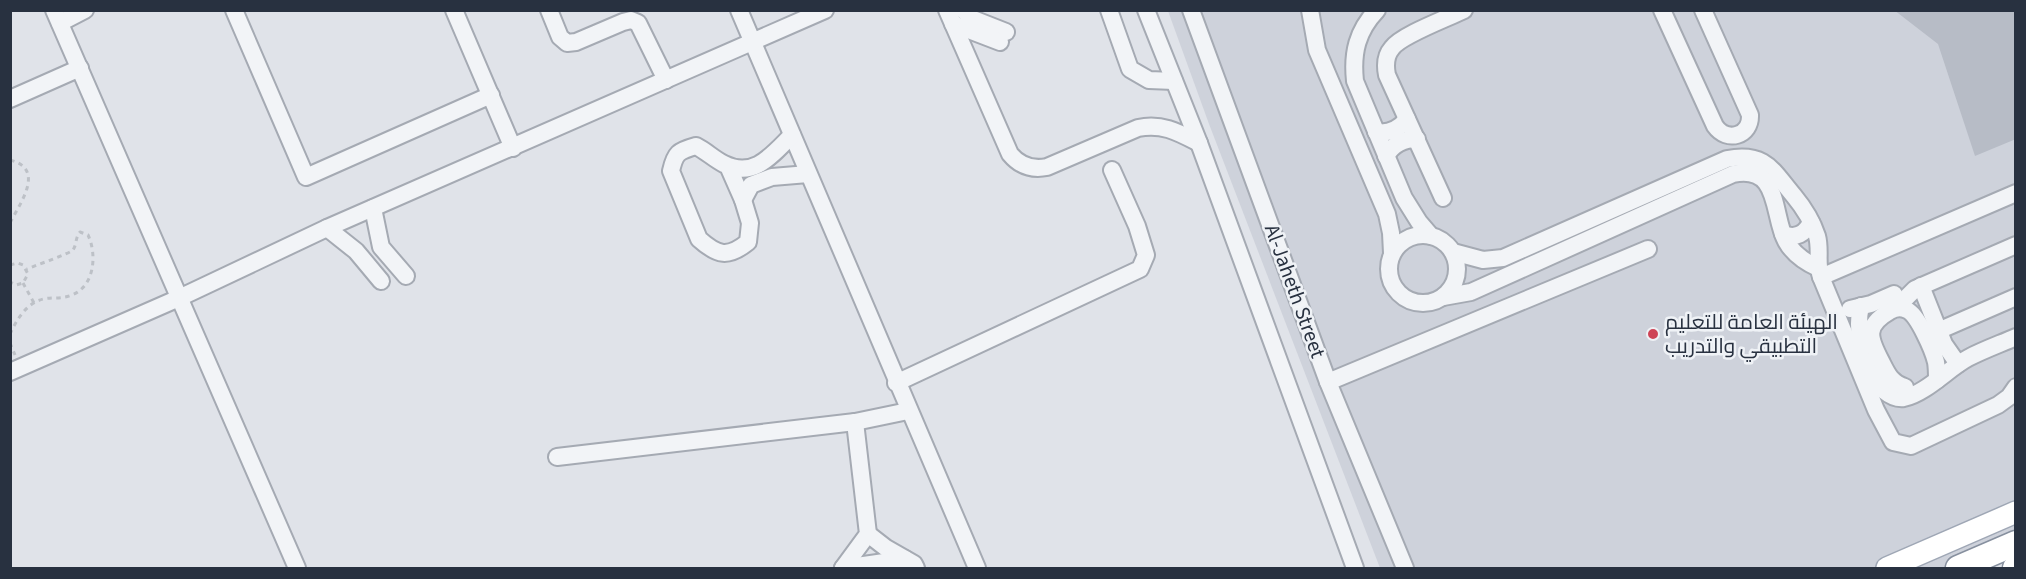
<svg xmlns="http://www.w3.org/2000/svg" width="2026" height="579" font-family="'Source Sans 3',Cairo,sans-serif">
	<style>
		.built { fill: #ced2db }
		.building { fill: #b7bcc6 }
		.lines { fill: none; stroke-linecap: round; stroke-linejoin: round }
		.minor-casing { stroke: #a5aab3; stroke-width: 20 }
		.major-casing { stroke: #9fa7b5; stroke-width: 24 }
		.highway-casing { stroke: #87909f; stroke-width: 27 }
		.path { stroke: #bdc1c7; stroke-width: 3; stroke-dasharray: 4.5 4.5; stroke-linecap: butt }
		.minor { stroke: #f2f4f7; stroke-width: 16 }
		.major { stroke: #fff; stroke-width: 21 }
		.highway { stroke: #fff; stroke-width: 24 }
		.poi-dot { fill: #ce4456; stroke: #eff2f6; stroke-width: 2 }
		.labels { text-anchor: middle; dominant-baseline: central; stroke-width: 5; stroke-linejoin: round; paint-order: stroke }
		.street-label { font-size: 21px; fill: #283140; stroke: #eff2f6 }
		.poi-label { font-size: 21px; fill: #283140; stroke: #eff2f6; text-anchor: start }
	</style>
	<rect width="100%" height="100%" fill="#e0e3e9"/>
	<path class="built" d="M 1168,11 L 2015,11 L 2015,555 L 1986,568 L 1380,568 L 1209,124 Z"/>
	<path class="building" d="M 1894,10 L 2016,10 L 2016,139 L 1975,156 L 1938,44 Z"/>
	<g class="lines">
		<g class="minor-casing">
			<g id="minor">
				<path d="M 54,10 L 297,568"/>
				<path d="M 234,10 L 306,177 L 491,95"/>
				<path d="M 454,10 L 513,148"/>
				<path d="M 549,10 L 560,37 L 567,43 L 576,42 L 623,22 L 631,20 L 638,23 L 666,80"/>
				<path d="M 739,10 L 977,568"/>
				<path d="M 947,10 L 1010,154 C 1020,166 1032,170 1047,167 L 1138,128 C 1162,123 1178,132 1199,143"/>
				<path d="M 963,10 L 973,19 L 1006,32"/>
				<path d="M 1109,10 L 1130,69 L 1149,80 L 1174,81"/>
				<path d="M 1146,10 L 1199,143 L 1355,568"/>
				<path d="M 1191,10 L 1328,382 L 1405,568"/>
				<path d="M 1310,10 L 1317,50 L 1387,214 L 1391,233 L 1392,253"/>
				<path d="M 1377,10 C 1357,31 1352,53 1355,81 L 1404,198 L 1419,222 L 1431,236"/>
				<path d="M 1662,10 L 1715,126 C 1727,143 1751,136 1750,115 L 1703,10"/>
				<path d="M 60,23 L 85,10"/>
				<path d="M 953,24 L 1000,42"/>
				<path d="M 10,99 L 80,68"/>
				<path d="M 1376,132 C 1389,134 1399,129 1407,119"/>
				<path d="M 1386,156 C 1393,144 1403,139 1417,139"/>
				<path d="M 728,166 L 743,200 L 750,223 L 748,242 C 728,258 718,256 699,239 L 671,171 C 675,153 678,151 696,146 C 706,151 714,159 724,164 C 754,179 772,155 792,135"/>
				<path d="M 1443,198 L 1387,75 C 1385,65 1385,56 1392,48 C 1401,35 1448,18 1464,10"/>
				<path d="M 743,200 L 751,185 L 772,177 L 808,174"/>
				<path d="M 373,208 L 381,247 L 406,276"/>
				<path d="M 327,228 L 356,251 L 381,281"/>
				<path d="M 1783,234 C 1796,239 1805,234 1811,222"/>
				<circle cx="1423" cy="269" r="34"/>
				<path d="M 1453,252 L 1483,260 L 1503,258 L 1727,159 C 1766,152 1772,170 1794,196 C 1804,208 1812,221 1817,236 C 1821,250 1816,264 1821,277 L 1876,410 L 1893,442 L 1911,446 L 1998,405 L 2009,397 L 2016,387"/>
				<path d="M 1821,277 L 2016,193"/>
				<path d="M 1921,286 L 1944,344 L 1958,364"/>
				<path d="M 1443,297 L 1471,292 L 1733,174 C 1781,164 1772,216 1786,241 C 1793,254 1805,262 1818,268"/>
				<path d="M 1861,306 C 1854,336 1866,365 1883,390 C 1889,395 1896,399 1904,398 C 1925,394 1949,368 1968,358 C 1983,350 2000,344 2016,337"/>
				<path d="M 1901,308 L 1905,299 L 1915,289 L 2016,245"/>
				<path d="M 1850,309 L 1871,304 L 1894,294"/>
				<path d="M 1938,331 L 2016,297"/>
				<path d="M 10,372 L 179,298 L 327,228 L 825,10"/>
				<path d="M 1328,382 L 1648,249"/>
				<path d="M 896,383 L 1140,269 L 1146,255 L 1137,226 L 1112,170"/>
				<path d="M 1905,387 C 1891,383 1887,373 1881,361 C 1869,338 1864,326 1890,311 C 1895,308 1901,307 1907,310 C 1918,315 1933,350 1936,362 C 1937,368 1937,374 1937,380"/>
				<path d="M 557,457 L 855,422 L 908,411"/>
				<path d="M 868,534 L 886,548 L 914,564 L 916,568"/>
				<path d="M 843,568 L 868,534 L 855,422"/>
				<path d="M 843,568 L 905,559"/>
			</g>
		</g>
		<g class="major-casing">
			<path id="major" d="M 1887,568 L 2016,512"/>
		</g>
		<g class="highway-casing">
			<g id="highway">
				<path d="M 1958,568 L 2016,543"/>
				<path d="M 2015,568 L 2016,568"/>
			</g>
		</g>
		<g class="path">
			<path d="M 10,160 C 46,169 20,203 10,223"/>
			<path d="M 10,265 L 18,263 L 23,265 L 28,274 L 23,283 L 16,285 L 10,282"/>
			<path d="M 23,283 L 34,303"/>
			<path d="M 10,334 C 15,323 22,311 32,304 C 47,294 58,301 72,295 C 95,286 97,254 88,235 L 80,232 C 75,238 77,244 73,250 C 71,253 34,266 27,269"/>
			<path d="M 10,343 L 15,355"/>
		</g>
		<use href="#minor" class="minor"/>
		<use href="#major" class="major"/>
		<use href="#highway" class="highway"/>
	</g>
	<circle class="poi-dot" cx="1653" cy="334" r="6"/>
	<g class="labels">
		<g class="street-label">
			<text transform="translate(1295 291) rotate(70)">Al-Jaheth Street</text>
		</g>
		<g class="poi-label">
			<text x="1665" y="322">الهيئة العامة للتعليم<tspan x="1665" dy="24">التطبيقي والتدريب</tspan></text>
		</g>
	</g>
	<rect width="2026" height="579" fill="none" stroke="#283140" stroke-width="24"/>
</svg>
